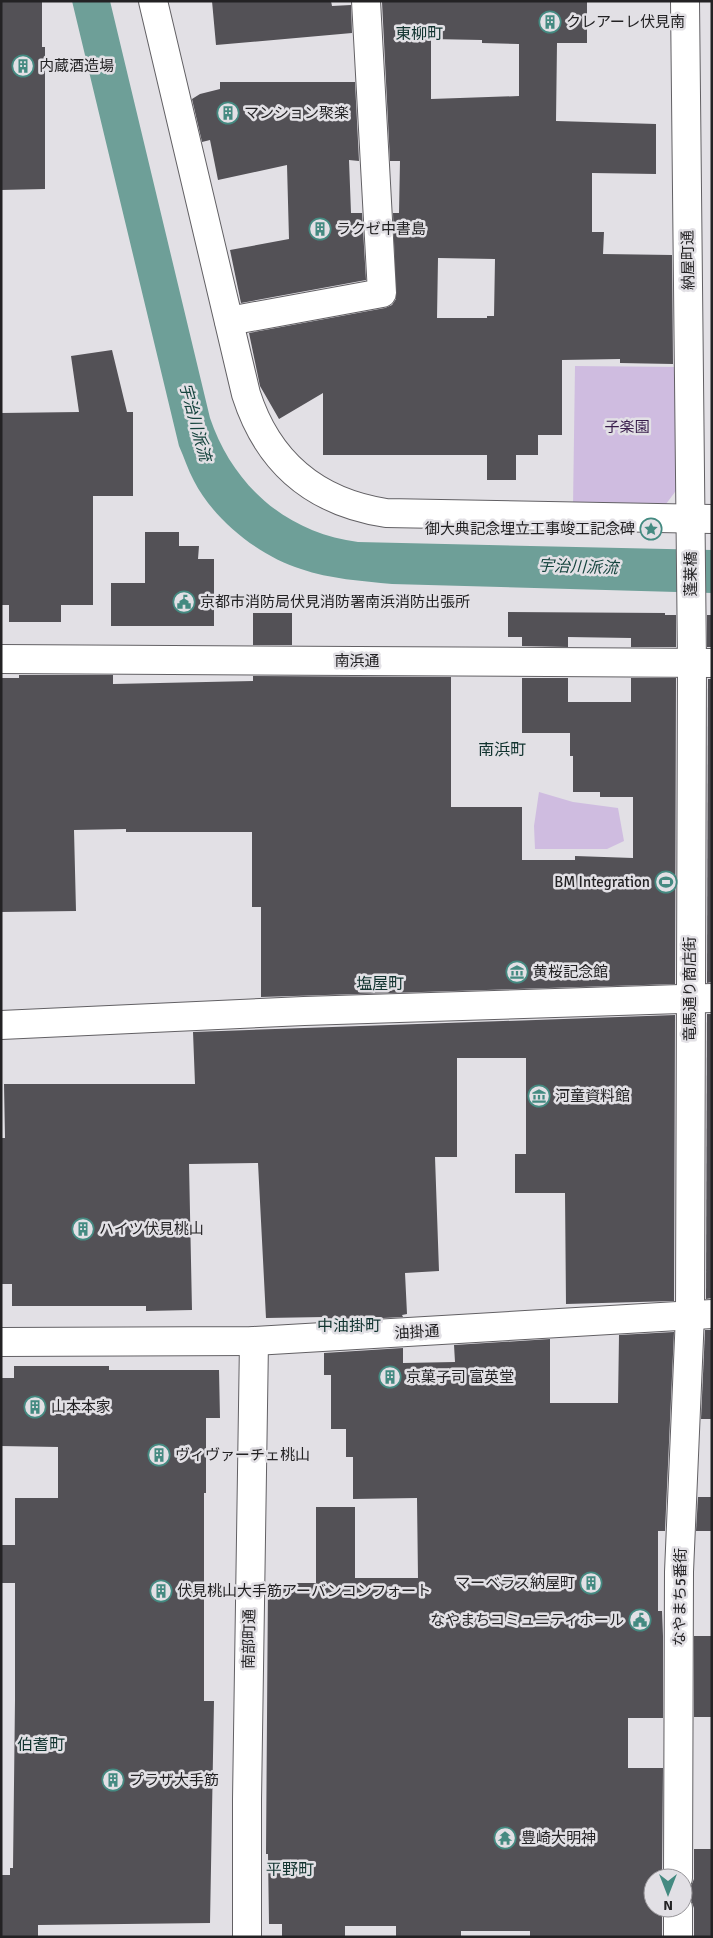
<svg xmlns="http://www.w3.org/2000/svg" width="713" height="1938" font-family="Signika,'Noto Sans JP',sans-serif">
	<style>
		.green { fill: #cfbce0 }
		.water { fill: #6e9f98 }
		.building { fill: #535156; fill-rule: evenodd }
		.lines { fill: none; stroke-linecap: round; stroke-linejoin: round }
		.minor-casing { stroke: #626064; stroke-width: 30 }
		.minor { stroke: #fff; stroke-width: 28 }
		.labels { text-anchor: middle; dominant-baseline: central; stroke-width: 5; stroke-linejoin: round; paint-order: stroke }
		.poi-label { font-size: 15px; fill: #232224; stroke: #e2e0e5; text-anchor: start }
		.street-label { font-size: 15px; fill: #232224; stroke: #e2e0e5 }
		.park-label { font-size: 15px; fill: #371c4a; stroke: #e2e0e5 }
		.neighbourhood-label { font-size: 16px; fill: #11332f; stroke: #e2e0e5 }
		.water-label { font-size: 16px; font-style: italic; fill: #14433d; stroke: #e2e0e5 }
	</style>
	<rect width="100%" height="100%" fill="#e2e0e5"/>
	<g class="green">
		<path d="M 575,366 L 679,367 L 678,488 L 663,508 L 573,506 Z"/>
		<path d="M 539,792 L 573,802 L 618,808 L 624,841 L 607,849 L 535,849 L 534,826 Z"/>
	</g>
	<path class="water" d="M 72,1 L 110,1 L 210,418 C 233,486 287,533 358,542 L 712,550 L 712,593 L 392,584 C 362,581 330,579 301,569 C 259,556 214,520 194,481 C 188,470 184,457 179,446 Z"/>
	<g class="building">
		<path d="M 1,1 L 42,1 L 42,47 L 45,47 L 45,189 L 1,190 Z"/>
		<path d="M 212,1 L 331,1 L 332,6 L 351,5 L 352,33 L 216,45 Z"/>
		<path d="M 587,1 L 587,43 L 557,43 L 556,121 L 656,124 L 656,174 L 592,173 L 592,232 L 604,232 L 603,254 L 672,255 L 673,364 L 620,363 L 620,359 L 562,360 L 562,435 L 538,435 L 538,455 L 516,455 L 516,480 L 487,480 L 487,455 L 323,455 L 323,393 L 279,419 L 260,386 L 249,333 L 385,308 L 392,305 L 396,299 L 393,213 L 399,213 L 400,161 L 390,161 L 382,2 ZM 431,39 L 482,40 L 482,43 L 519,44 L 519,96 L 431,99 ZM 438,258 L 495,259 L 494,316 L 487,316 L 487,318 L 437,318 Z"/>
		<path d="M 220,82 L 355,82 L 359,161 L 349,160 L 351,213 L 362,213 L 366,280 L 241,303 L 230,250 L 289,239 L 287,165 L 218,180 L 210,140 L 202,142 L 192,99 L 200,94 L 220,89 Z"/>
		<path d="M 112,350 L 127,412 L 133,412 L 133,496 L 93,496 L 93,605 L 61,605 L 61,622 L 9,622 L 9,605 L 1,605 L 1,413 L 79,412 L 71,356 Z"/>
		<path d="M 145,532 L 179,532 L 179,546 L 199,546 L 198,559 L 214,559 L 214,626 L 111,626 L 111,583 L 145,583 Z"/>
		<path d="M 508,612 L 665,613 L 665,615 L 676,615 L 676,647 L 631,647 L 631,638 L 568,637 L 568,647 L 522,646 L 522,637 L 508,637 Z"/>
		<rect x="253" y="613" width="39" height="32"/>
		<rect x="707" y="615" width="5" height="32"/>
		<path d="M 19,675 L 113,675 L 113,684 L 253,681 L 253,676 L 451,677 L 451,807 L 522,807 L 522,860 L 575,860 L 575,856 L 633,858 L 633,797 L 600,797 L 600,792 L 573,792 L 573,756 L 570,756 L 570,733 L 522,733 L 522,678 L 568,678 L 568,702 L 631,702 L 631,678 L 676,678 L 675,984 L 261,997 L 261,907 L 252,907 L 252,832 L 126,832 L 126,829 L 74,830 L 76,911 L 1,912 L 1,678 L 19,678 Z"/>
		<path d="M 708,679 L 712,679 L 712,982 L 707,983 Z"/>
		<path d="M 707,1014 L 712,1014 L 712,1298 L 706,1299 Z"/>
		<path d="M 675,1015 L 674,1301 L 566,1304 L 565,1193 L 515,1193 L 515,1154 L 526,1154 L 526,1058 L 457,1058 L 457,1157 L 435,1157 L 439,1271 L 405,1273 L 407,1314 L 402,1315 L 403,1317 L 324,1321 L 324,1317 L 266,1318 L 258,1163 L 189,1164 L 192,1310 L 146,1311 L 146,1306 L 12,1306 L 12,1284 L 1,1284 L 1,1138 L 5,1138 L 4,1084 L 195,1084 L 193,1032 Z"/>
		<path d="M 705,1330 L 712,1330 L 712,1419 L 701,1419 Z"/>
		<path d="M 674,1332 L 665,1531 L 658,1531 L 658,1611 L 662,1611 L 663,1636 L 663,1718 L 628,1718 L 628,1768 L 663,1768 L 662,1878 L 653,1878 L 653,1908 L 662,1908 L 662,1937 L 530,1937 L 530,1931 L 461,1931 L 461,1937 L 396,1937 L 396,1926 L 345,1926 L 345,1937 L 282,1937 L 282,1924 L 269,1924 L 268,1854 L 266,1854 L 268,1583 L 316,1583 L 316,1507 L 355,1507 L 355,1578 L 418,1578 L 417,1498 L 353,1499 L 353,1457 L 346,1457 L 346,1429 L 331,1429 L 331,1375 L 324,1375 L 324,1353 L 403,1348 L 403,1363 L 455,1362 L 454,1345 L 550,1339 L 550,1403 L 618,1403 L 619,1335 Z"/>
		<path d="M 14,1366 L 109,1366 L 109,1370 L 219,1370 L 220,1418 L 206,1418 L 206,1493 L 204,1493 L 204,1701 L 214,1701 L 210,1923 L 38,1925 L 38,1937 L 1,1937 L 1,1875 L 10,1875 L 10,1868 L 13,1868 L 15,1700 L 15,1583 L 1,1583 L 1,1545 L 15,1545 L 15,1498 L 58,1498 L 58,1447 L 1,1446 L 1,1378 L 14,1378 Z"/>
		<path d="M 698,1497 L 712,1497 L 712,1531 L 696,1531 Z"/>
		<rect x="694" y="1636" width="18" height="81"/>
		<path d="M 694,1849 L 712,1849 L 712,1937 L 694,1937 L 694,1908 L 691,1900 L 683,1894 L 691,1886 L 694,1879 Z"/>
	</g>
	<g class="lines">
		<g class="minor-casing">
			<g id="minor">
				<path d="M 153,1 L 246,394 C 268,463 315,502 386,513 L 712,519"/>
				<path d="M 229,321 L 382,293 L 366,1"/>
				<path d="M 1,659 L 712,663"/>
				<path d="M 1,1025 L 304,1011 L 712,998"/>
				<path d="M 1,1342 L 254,1341 L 712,1314"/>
				<path d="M 678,1878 L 679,1572 L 690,1315 L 692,663 L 685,1"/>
				<path d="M 247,1937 L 247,1800 L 254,1341"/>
				<path d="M 678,1937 L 678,1908"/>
			</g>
		</g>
		<use href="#minor" class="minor"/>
	</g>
	<defs>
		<g id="building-ring" transform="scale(1.125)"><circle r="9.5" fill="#e2e0e5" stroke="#448a81" stroke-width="1.5"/><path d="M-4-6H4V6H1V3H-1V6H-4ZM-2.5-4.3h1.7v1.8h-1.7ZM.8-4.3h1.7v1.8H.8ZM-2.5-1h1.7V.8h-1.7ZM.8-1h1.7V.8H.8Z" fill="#448a81"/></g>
		<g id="sight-ring" transform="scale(1.125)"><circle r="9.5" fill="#e2e0e5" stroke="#448a81" stroke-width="1.5"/><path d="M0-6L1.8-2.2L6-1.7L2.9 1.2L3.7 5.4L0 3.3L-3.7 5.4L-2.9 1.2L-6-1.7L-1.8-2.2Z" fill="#448a81"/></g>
		<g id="civic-ring" transform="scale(1.125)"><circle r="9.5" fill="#e2e0e5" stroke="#448a81" stroke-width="1.5"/><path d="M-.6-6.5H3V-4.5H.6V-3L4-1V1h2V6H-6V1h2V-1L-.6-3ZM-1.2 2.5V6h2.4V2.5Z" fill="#448a81"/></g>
		<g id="stadium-ring" transform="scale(1.125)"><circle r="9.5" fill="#e2e0e5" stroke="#448a81" stroke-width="1.5"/><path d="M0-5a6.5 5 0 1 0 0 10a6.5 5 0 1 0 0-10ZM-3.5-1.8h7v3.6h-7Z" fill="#448a81"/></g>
		<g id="museum-ring" transform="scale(1.125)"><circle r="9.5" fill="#e2e0e5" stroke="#448a81" stroke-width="1.5"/><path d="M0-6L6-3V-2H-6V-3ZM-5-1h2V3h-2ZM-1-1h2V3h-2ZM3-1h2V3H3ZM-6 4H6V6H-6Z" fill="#448a81"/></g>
		<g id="temple-ring" transform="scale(1.125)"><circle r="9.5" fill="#e2e0e5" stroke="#448a81" stroke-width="1.5"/><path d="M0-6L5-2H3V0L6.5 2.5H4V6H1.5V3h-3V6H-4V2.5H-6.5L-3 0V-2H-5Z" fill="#448a81"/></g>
	</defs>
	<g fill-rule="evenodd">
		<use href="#building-ring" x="550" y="22"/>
		<use href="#building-ring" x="23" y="66"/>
		<use href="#building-ring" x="228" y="113"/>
		<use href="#building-ring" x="320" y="229"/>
		<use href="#sight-ring" x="651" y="529"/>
		<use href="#civic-ring" x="184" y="602"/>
		<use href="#stadium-ring" x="666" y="882"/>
		<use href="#museum-ring" x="517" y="972"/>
		<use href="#museum-ring" x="539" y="1096"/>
		<use href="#building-ring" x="83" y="1229"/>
		<use href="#building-ring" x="390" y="1377"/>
		<use href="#building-ring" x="35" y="1407"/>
		<use href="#building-ring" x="159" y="1455"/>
		<use href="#building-ring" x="591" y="1583"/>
		<use href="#building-ring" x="161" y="1591"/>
		<use href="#civic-ring" x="640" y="1620"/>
		<use href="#building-ring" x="113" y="1780"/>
		<use href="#temple-ring" x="505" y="1838"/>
	</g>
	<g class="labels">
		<g class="poi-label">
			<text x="566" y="22">クレアーレ伏見南</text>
			<text x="39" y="66">内蔵酒造場</text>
			<text x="244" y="113">マンション聚楽</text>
			<text x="336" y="229">ラクゼ中書島</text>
			<text x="635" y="529" text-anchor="end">御大典記念埋立工事竣工記念碑</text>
			<text x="200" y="602">京都市消防局伏見消防署南浜消防出張所</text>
			<text x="650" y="882" text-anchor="end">BM Integration</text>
			<text x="533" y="972">黄桜記念館</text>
			<text x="555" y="1096">河童資料館</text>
			<text x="99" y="1229">ハイツ伏見桃山</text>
			<text x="406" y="1377">京菓子司 富英堂</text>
			<text x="51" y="1407">山本本家</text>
			<text x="175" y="1455">ヴィヴァーチェ桃山</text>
			<text x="575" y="1583" text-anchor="end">マーベラス納屋町</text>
			<text x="177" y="1591">伏見桃山大手筋アーバンコンフォート</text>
			<text x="624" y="1620" text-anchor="end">なやまちコミュニティホール</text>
			<text x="129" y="1780">プラザ大手筋</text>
			<text x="521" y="1838">豊崎大明神</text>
		</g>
		<g class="street-label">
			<text transform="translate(688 260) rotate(-91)">納屋町通</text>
			<text transform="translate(691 574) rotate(-90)">蓬莱橋</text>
			<text x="357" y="661">南浜通</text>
			<text transform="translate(690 989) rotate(-90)">竜馬通り商店街</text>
			<text transform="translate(417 1332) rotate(-3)">油掛通</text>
			<text transform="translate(680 1597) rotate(-89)">なやまち5番街</text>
			<text transform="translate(249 1639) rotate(-89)">南部町通</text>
		</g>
		<g class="park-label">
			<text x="627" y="427">子楽園</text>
		</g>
		<g class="neighbourhood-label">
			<text x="419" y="34">東柳町</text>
			<text x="502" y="750">南浜町</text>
			<text x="380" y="984">塩屋町</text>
			<text x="349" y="1326">中油掛町</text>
			<text x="41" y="1745">伯耆町</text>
			<text x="290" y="1870">平野町</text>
		</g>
		<g class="water-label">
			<text transform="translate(195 422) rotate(75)">宇治川派流</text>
			<text transform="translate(578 567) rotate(2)">宇治川派流</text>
		</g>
	</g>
	<rect width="713" height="1938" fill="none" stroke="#232224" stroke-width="5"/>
	<g transform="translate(668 1893) rotate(180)"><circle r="24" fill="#e2e0e5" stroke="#969498"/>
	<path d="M0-4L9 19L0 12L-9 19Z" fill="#448a81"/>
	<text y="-8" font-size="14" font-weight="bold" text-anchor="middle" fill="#232224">N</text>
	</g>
</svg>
